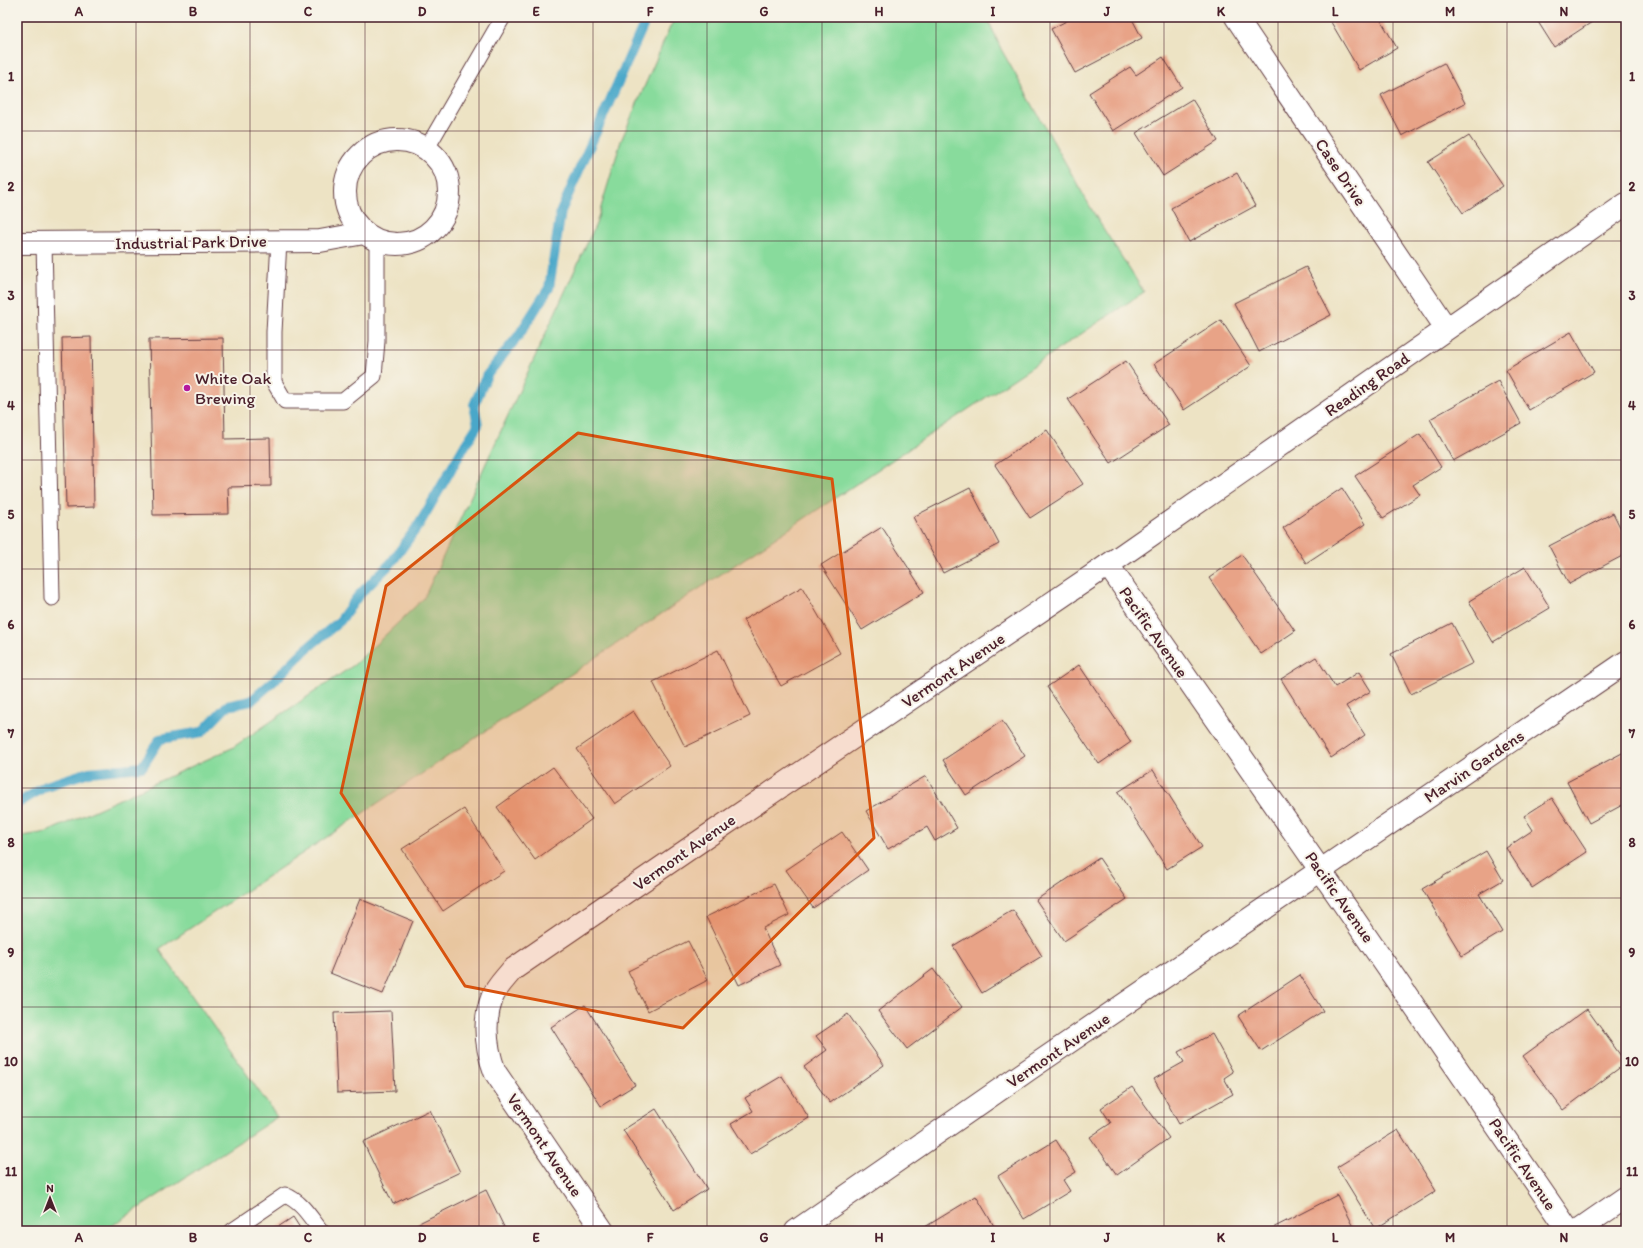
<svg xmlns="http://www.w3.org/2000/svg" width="1643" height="1248" font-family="Itim,sans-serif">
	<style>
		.green { fill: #88db9c; stroke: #697d64 }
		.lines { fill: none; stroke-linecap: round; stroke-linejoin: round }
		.stream { stroke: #4aa7c9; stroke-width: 10 }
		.building { fill: #e8a387 }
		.lane-casing { stroke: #623c42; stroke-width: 17 }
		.street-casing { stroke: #623c42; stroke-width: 24 }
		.secondary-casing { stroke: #623c42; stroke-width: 24 }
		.lane { stroke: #fff; stroke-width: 15 }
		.street { stroke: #fff; stroke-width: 22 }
		.secondary { stroke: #fff; stroke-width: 22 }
		.marked { fill: #d8530f; fill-opacity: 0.2; stroke: #d8530f; stroke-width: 3; stroke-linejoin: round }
		.grid { fill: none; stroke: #4a1f2b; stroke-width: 1; stroke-opacity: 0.55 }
		.poi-dot { fill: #b5179e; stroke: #f7f3e8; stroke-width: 1.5 }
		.labels { text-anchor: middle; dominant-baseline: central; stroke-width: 4; stroke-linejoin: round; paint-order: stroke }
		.street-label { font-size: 17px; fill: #4a1f2b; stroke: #f7f3e8 }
		.poi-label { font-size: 17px; fill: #4a1f2b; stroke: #f7f3e8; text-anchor: start }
		.neatline { fill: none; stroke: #4a1f2b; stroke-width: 1.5 }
		.grid-label { font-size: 13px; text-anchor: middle; font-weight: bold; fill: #4a1f2b }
	</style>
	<rect width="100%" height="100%" fill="#f7f3e8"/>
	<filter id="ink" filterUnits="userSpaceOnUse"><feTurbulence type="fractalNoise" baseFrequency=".025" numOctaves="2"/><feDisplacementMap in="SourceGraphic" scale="8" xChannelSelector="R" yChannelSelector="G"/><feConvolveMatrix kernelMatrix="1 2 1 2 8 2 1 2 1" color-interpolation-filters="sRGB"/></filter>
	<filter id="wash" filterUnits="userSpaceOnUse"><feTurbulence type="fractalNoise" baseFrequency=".012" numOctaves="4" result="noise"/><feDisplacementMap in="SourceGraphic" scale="16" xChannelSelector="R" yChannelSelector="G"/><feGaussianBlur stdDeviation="0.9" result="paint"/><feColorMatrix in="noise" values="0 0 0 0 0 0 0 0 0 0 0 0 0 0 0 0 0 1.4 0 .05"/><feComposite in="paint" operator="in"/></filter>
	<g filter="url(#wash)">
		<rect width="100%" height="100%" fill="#ede3c4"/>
		<path class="green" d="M 676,17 L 987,17 L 1001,49 L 1096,217 L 1144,292 L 159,949 L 277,1117 L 104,1231 L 17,1231 L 17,837 L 47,832 L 232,748 L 354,665 L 424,598 L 596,224 L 621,141 L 670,27 Z"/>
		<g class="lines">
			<path class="stream" d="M 17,804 L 46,786 L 89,772 L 142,767 L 160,739 L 202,732 L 227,706 L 251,701 L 276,679 L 305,650 L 340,621 L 358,596 L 391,563 L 420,523 L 464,447 L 478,425 L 474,405 L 487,375 L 519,335 L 549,288 L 561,211 L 647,17"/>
		</g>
		<g id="blocks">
			<g class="building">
				<path d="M 1074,17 L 1131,17 L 1142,38 L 1075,73 L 1051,29 Z"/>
				<path d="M 1328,17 L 1379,17 L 1397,48 L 1359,70 Z"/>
				<path d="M 1535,17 L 1589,17 L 1592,22 L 1554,47 Z"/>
				<path d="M 1163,57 L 1182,87 L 1113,131 L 1089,93 L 1130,67 L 1136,75 Z"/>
				<path d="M 1444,63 L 1465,103 L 1402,136 L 1381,95 Z"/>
				<path d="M 1192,99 L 1218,141 L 1163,176 L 1136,133 Z"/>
				<path d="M 1469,136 L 1503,186 L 1463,213 L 1428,162 Z"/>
				<path d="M 1237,173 L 1255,206 L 1189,242 L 1171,208 Z"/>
				<path d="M 1306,267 L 1331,315 L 1259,352 L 1234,303 Z"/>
				<path d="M 1221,320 L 1251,366 L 1184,410 L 1154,364 Z"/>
				<path d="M 1571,332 L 1594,372 L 1529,410 L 1506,370 Z"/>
				<path d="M 91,337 L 94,507 L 66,508 L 62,338 Z"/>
				<path d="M 223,338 L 225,439 L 270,438 L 271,486 L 228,487 L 229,514 L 153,515 L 149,339 Z"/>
				<path d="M 1126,361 L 1169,425 L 1111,463 L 1068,399 Z"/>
				<path d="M 1498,381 L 1521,423 L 1453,461 L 1430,419 Z"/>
				<path d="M 1047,430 L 1083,484 L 1030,518 L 995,465 Z"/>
				<path d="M 1420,434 L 1441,467 L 1413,485 L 1420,495 L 1383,518 L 1355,476 Z"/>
				<path d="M 970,488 L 999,544 L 943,573 L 913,517 Z"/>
				<path d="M 1342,488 L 1365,524 L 1306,563 L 1283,528 Z"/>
				<path d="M 1613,513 L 1626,539 L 1626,554 L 1569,584 L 1549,546 Z"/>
				<path d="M 882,527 L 924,592 L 862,630 L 821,565 Z"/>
				<path d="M 1242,555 L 1295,631 L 1261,654 L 1209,578 Z"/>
				<path d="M 1525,567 L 1550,608 L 1493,642 L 1469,601 Z"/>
				<path d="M 802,587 L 840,653 L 781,686 L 743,620 Z"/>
				<path d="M 1452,623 L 1473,663 L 1411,694 L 1391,654 Z"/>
				<path d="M 718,650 L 750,716 L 685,747 L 653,682 Z"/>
				<path d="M 1316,657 L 1335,687 L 1359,672 L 1371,691 L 1346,706 L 1365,735 L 1331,758 L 1281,679 Z"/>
				<path d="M 1079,665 L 1131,742 L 1099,764 L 1047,687 Z"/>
				<path d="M 633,711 L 670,766 L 615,804 L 577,749 Z"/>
				<path d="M 1002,721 L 1025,756 L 966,795 L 943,760 Z"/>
				<path d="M 1626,751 L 1626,803 L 1589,823 L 1567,782 Z"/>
				<path d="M 553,767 L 592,819 L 535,860 L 497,807 Z"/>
				<path d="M 1153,770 L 1202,847 L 1167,869 L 1118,792 Z"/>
				<path d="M 926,776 L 957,828 L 935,841 L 927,827 L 888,849 L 866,811 Z"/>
				<path d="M 1552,798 L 1587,852 L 1532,888 L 1506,848 L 1533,830 L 1524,816 Z"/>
				<path d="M 464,809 L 504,871 L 443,911 L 402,849 Z"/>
				<path d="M 842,832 L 868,870 L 813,908 L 786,870 Z"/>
				<path d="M 1486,851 L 1503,880 L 1479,894 L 1502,932 L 1462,956 L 1422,889 Z"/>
				<path d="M 1099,858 L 1127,899 L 1064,941 L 1036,900 Z"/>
				<path d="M 774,884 L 789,915 L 763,928 L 780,965 L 739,985 L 706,917 Z"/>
				<path d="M 360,899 L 413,921 L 383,994 L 330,973 Z"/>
				<path d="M 1013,910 L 1042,956 L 982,993 L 953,946 Z"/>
				<path d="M 688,941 L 708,980 L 648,1011 L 628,971 Z"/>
				<path d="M 933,969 L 962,1007 L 907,1049 L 878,1011 Z"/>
				<path d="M 1300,975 L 1323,1011 L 1261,1051 L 1238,1016 Z"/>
				<path d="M 585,1005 L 635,1085 L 601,1106 L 551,1027 Z"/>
				<path d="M 1587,1009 L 1626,1063 L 1563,1110 L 1523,1056 Z"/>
				<path d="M 391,1011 L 395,1091 L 337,1093 L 334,1013 Z"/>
				<path d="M 848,1014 L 884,1065 L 830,1103 L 804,1067 L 827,1050 L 816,1036 Z"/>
				<path d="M 1212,1034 L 1233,1072 L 1224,1078 L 1233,1094 L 1179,1124 L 1154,1079 L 1184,1062 L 1178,1052 Z"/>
				<path d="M 782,1076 L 809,1118 L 750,1154 L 731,1124 L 753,1111 L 745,1098 Z"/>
				<path d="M 1132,1087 L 1169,1138 L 1117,1175 L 1090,1137 L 1111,1123 L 1101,1108 Z"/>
				<path d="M 656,1109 L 707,1189 L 674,1210 L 623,1130 Z"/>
				<path d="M 430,1110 L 460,1172 L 393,1204 L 363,1142 Z"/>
				<path d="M 1398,1130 L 1436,1191 L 1375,1229 L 1337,1167 Z"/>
				<path d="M 1056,1140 L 1076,1172 L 1063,1180 L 1070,1191 L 1024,1219 L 998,1176 Z"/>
				<path d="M 486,1190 L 506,1231 L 421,1231 L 417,1224 Z"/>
				<path d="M 1337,1195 L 1355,1231 L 1267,1231 Z"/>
				<path d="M 976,1196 L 997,1231 L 921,1231 L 920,1230 Z"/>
				<path d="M 293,1217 L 302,1231 L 272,1231 Z"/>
			</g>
		</g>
	</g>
	<g filter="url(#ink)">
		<use href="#blocks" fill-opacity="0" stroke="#623c42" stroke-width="1"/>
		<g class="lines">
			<g class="lane-casing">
				<g id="lane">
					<path d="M 427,148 L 503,17"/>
					<path d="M 279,241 L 274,332 L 274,382 L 285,401 L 343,401 L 374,376 L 377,341 L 377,241"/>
					<path d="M 44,243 L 52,598"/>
					<path d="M 232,1231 L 285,1195 C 302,1202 310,1217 321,1231"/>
				</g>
			</g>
			<g class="street-casing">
				<g id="street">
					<path d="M 1236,17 L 1446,328"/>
					<circle cx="397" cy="192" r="52"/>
					<path d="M 17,243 L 320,241 L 364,233"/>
					<path d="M 1108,565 L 1321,871 L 1569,1231"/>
					<path d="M 603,1231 L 495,1072 C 486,1048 483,1022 492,998 C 496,987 505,979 512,970 L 712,833 L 1108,565 L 1626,204"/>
					<path d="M 796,1231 L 1028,1070 L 1626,662"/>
				</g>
			</g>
			<g class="secondary-casing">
				<path id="secondary" d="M 1577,1231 L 1626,1197"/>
			</g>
			<use href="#lane" class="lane"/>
			<use href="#street" class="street"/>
			<use href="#secondary" class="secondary"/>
		</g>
	</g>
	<path class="marked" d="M 578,433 L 832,479 L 874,838 L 683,1028 L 465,986 L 341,793 L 386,586 Z"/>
	<path class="grid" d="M 136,17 L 136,1231M 250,17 L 250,1231M 365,17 L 365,1231M 479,17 L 479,1231M 593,17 L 593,1231M 707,17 L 707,1231M 822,17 L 822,1231M 936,17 L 936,1231M 1050,17 L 1050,1231M 1164,17 L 1164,1231M 1278,17 L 1278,1231M 1393,17 L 1393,1231M 1507,17 L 1507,1231M 17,131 L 1626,131M 17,241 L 1626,241M 17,350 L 1626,350M 17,460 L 1626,460M 17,569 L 1626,569M 17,679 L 1626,679M 17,788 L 1626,788M 17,898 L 1626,898M 17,1007 L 1626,1007M 17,1117 L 1626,1117"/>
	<circle class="poi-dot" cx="187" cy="388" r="4"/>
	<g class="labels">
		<g class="street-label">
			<text transform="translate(1341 172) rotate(56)">Case Drive</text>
			<text transform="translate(191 242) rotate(-1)">Industrial Park Drive</text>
			<text transform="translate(1367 384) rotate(-35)">Reading Road</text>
			<text transform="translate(1154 632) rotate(55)">Pacific Avenue</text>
			<text transform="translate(953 670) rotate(-34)">Vermont Avenue</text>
			<text transform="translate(1474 766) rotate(-34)">Marvin Gardens</text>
			<text transform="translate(684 852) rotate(-35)">Vermont Avenue</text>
			<text transform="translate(1340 897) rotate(55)">Pacific Avenue</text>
			<text transform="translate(1058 1050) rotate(-34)">Vermont Avenue</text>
			<text transform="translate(545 1145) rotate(56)">Vermont Avenue</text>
			<text transform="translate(1523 1164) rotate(56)">Pacific Avenue</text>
		</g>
		<g class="poi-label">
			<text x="195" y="378">White Oak<tspan x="195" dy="20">Brewing</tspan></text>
		</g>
	</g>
	<rect width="1643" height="1248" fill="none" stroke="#f7f3e8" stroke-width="44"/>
	<g transform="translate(50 1198)" stroke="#f7f3e8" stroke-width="3" paint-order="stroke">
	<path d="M0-3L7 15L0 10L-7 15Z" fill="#4a1f2b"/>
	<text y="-6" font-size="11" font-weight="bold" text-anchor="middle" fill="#4a1f2b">N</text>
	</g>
	<rect x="22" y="22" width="1599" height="1204" class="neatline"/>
	<g class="grid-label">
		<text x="79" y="16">A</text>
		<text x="193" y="16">B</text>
		<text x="308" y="16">C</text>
		<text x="422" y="16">D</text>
		<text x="536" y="16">E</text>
		<text x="650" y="16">F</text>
		<text x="764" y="16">G</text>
		<text x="879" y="16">H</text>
		<text x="993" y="16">I</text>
		<text x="1107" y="16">J</text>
		<text x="1221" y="16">K</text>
		<text x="1335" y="16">L</text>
		<text x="1450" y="16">M</text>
		<text x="1564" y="16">N</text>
		<text x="11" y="81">1</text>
		<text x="1632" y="81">1</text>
		<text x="11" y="191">2</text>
		<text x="1632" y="191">2</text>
		<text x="11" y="300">3</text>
		<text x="1632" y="300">3</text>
		<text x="11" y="410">4</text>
		<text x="1632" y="410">4</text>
		<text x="11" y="519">5</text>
		<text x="1632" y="519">5</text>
		<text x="11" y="629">6</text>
		<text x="1632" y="629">6</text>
		<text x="11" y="738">7</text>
		<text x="1632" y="738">7</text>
		<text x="11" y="847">8</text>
		<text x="1632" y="847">8</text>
		<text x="11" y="957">9</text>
		<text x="1632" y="957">9</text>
		<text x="11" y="1066">10</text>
		<text x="1632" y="1066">10</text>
		<text x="11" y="1176">11</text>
		<text x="1632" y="1176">11</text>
		<text x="79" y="1242">A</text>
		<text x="193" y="1242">B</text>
		<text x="308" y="1242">C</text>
		<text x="422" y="1242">D</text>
		<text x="536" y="1242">E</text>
		<text x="650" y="1242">F</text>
		<text x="764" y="1242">G</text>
		<text x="879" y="1242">H</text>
		<text x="993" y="1242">I</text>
		<text x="1107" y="1242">J</text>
		<text x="1221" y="1242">K</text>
		<text x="1335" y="1242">L</text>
		<text x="1450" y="1242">M</text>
		<text x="1564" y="1242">N</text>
	</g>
</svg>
